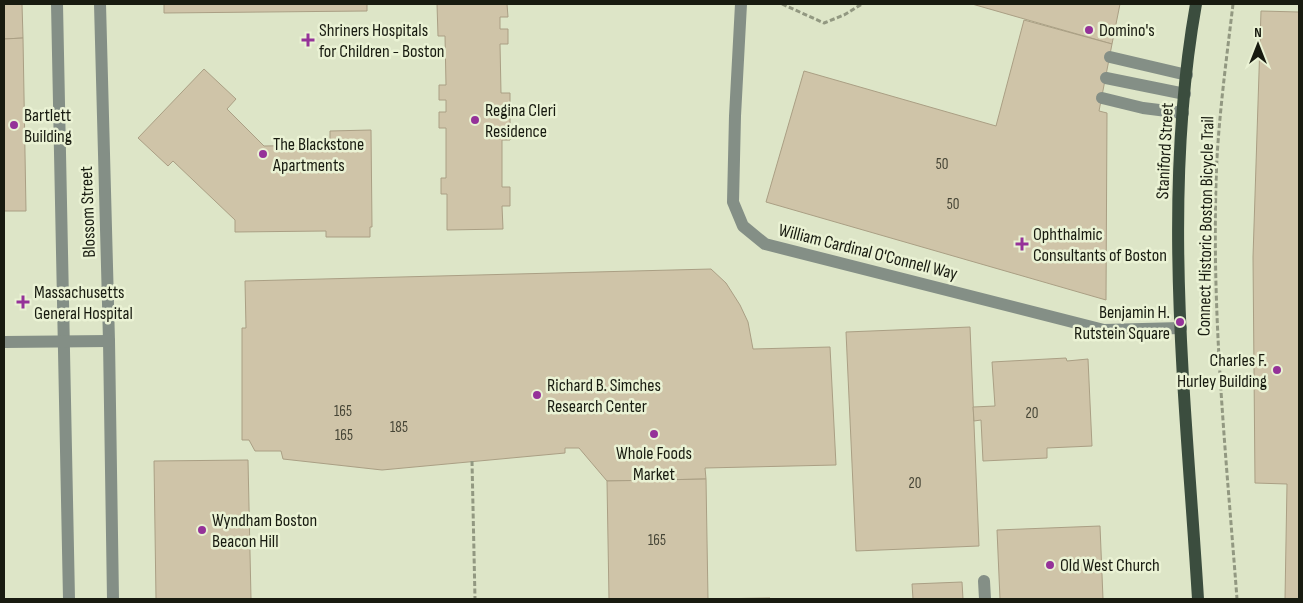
<svg xmlns="http://www.w3.org/2000/svg" width="1303" height="603" font-family="'Sofia Sans Condensed',sans-serif">
	<style>
		.building { fill: #cfc4a8; stroke: #aa9f84 }
		.lines { fill: none; stroke-linecap: round; stroke-linejoin: round }
		.path { stroke: #929881; stroke-width: 3; stroke-dasharray: 5 2.5; stroke-linecap: butt }
		.service { stroke: #848f86; stroke-width: 12 }
		.minor { stroke: #848f86; stroke-width: 12 }
		.primary { stroke: #3b4d3e; stroke-width: 12 }
		.poi-dot { fill: #953299; stroke: #eaf2d4; stroke-width: 2 }
		.labels { text-anchor: middle; dominant-baseline: central; stroke-width: 5; stroke-linejoin: round; paint-order: stroke }
		.number-label { font-size: 15px; fill: #464536 }
		.poi-label { font-size: 18px; fill: #181b10; stroke: #eaf2d4; text-anchor: start }
		.street-label { font-size: 18px; fill: #181b10; stroke: #eaf2d4 }
	</style>
	<rect width="100%" height="100%" fill="#dde5c7"/>
	<g class="building">
		<path d="M 4,4 L 22,4 L 23,38 L 4,39 Z"/>
		<path d="M 164,4 L 367,4 L 367,11 L 164,13 Z"/>
		<path d="M 437,4 L 507,4 L 508,17 L 500,17 L 500,29 L 508,29 L 508,44 L 500,44 L 501,93 L 510,93 L 510,140 L 502,140 L 502,187 L 510,187 L 510,206 L 502,206 L 503,229 L 447,230 L 447,194 L 441,194 L 441,178 L 446,178 L 446,128 L 439,128 L 439,112 L 446,112 L 446,100 L 439,100 L 439,85 L 446,85 L 445,36 L 438,36 Z"/>
		<path d="M 972,4 L 1120,4 L 1112,44 Z"/>
		<path d="M 1261,11 L 1299,12 L 1299,599 L 1285,599 L 1287,484 L 1255,483 L 1253,257 Z"/>
		<path d="M 1024,20 L 1112,44 L 1099,111 L 1107,113 L 1106,300 L 766,202 L 804,71 L 996,126 Z"/>
		<path d="M 23,38 L 26,211 L 4,211 L 4,39 Z"/>
		<path d="M 204,69 L 236,99 L 227,109 L 264,146 L 330,145 L 330,131 L 371,130 L 372,227 L 370,227 L 370,237 L 326,237 L 326,231 L 235,232 L 235,220 L 173,161 L 168,166 L 138,138 Z"/>
		<path d="M 711,269 L 726,283 L 740,305 L 748,322 L 753,349 L 830,347 L 836,465 L 705,468 L 706,479 L 607,481 L 579,448 L 565,448 L 565,453 L 382,470 L 283,459 L 281,451 L 255,451 L 249,440 L 242,440 L 242,328 L 246,328 L 245,281 Z"/>
		<path d="M 970,327 L 979,546 L 856,551 L 846,332 Z"/>
		<path d="M 1066,358 L 1067,361 L 1088,359 L 1092,446 L 1047,448 L 1047,458 L 983,461 L 981,420 L 974,421 L 973,407 L 995,406 L 992,362 Z"/>
		<path d="M 248,460 L 251,599 L 156,599 L 154,461 Z"/>
		<path d="M 706,479 L 708,599 L 609,599 L 607,481 Z"/>
		<path d="M 1100,526 L 1103,599 L 1000,599 L 997,530 Z"/>
		<path d="M 962,582 L 963,599 L 913,599 L 912,584 Z"/>
		<path d="M 770,598 L 770,599 L 708,599 Z"/>
	</g>
	<g class="lines">
		<g class="path">
			<path d="M 782,4 L 824,23 L 844,15 L 862,4"/>
			<path d="M 1233,4 C 1227,55 1220,106 1217,158 C 1210,305 1226,453 1237,599"/>
			<path d="M 472,461 L 475,599"/>
		</g>
		<g class="service">
			<path d="M 1110,57 L 1187,75"/>
			<path d="M 1106,78 L 1185,94"/>
			<path d="M 1102,98 L 1143,108 L 1183,113"/>
		</g>
		<g class="minor">
			<path d="M 57,4 L 69,599"/>
			<path d="M 100,4 L 109,341 L 113,599"/>
			<path d="M 741,4 L 735,116 L 733,202 L 743,226 L 765,244 L 1104,330 L 1181,328"/>
			<path d="M 4,342 L 109,341"/>
			<path d="M 984,581 L 985,599"/>
		</g>
		<path class="primary" d="M 1196,4 C 1161,200 1186,402 1198,599"/>
	</g>
	<g class="poi-dot">
		<circle cx="1089" cy="30" r="5"/>
		<path d="M305.5 32.5h5v5h5v5h-5v5h-5v-5h-5v-5h5z"/>
		<circle cx="475" cy="120" r="5"/>
		<circle cx="14" cy="125" r="5"/>
		<circle cx="263" cy="154" r="5"/>
		<path d="M1019.5 236.5h5v5h5v5h-5v5h-5v-5h-5v-5h5z"/>
		<path d="M20.5 294.5h5v5h5v5h-5v5h-5v-5h-5v-5h5z"/>
		<circle cx="1180" cy="322" r="5"/>
		<circle cx="1277" cy="370" r="5"/>
		<circle cx="537" cy="395" r="5"/>
		<circle cx="654" cy="434" r="5"/>
		<circle cx="202" cy="530" r="5"/>
		<circle cx="1050" cy="565" r="5"/>
	</g>
	<g class="labels">
		<g class="number-label">
			<text x="942" y="164">50</text>
			<text x="953" y="204">50</text>
			<text x="343" y="411">165</text>
			<text x="1032" y="413">20</text>
			<text x="399" y="427">185</text>
			<text x="344" y="435">165</text>
			<text x="915" y="483">20</text>
			<text x="657" y="540">165</text>
		</g>
		<g class="poi-label">
			<text x="319" y="30">Shriners Hospitals<tspan x="319" dy="21">for Children - Boston</tspan></text>
			<text x="1099" y="30">Domino's</text>
			<text x="485" y="110">Regina Cleri<tspan x="485" dy="21">Residence</tspan></text>
			<text x="24" y="115">Bartlett<tspan x="24" dy="21">Building</tspan></text>
			<text x="273" y="144">The Blackstone<tspan x="273" dy="21">Apartments</tspan></text>
			<text x="1033" y="234">Ophthalmic<tspan x="1033" dy="21">Consultants of Boston</tspan></text>
			<text x="34" y="292">Massachusetts<tspan x="34" dy="21">General Hospital</tspan></text>
			<text x="1170" y="312" text-anchor="end">Benjamin H.<tspan x="1170" dy="21">Rutstein Square</tspan></text>
			<text x="1267" y="360" text-anchor="end">Charles F.<tspan x="1267" dy="21">Hurley Building</tspan></text>
			<text x="547" y="385">Richard B. Simches<tspan x="547" dy="21">Research Center</tspan></text>
			<text x="654" y="453" text-anchor="middle">Whole Foods<tspan x="654" dy="21">Market</tspan></text>
			<text x="212" y="520">Wyndham Boston<tspan x="212" dy="21">Beacon Hill</tspan></text>
			<text x="1060" y="565">Old West Church</text>
		</g>
		<g class="street-label">
			<text transform="translate(1165 151) rotate(-87)">Staniford Street</text>
			<text transform="translate(88 212) rotate(-92)">Blossom Street</text>
			<text transform="translate(1206 226) rotate(-89)">Connect Historic Boston Bicycle Trail</text>
			<text transform="translate(868 252) rotate(14)">William Cardinal O'Connell Way</text>
		</g>
	</g>
	<rect width="1303" height="603" fill="none" stroke="#181b10" stroke-width="10"/>
	<g transform="translate(1258 45)" stroke="#eaf2d4" stroke-width="4" paint-order="stroke">
	<path d="M0-4L9 19L0 12L-9 19Z" fill="#181b10"/>
	<text y="-8" font-size="14" font-weight="bold" text-anchor="middle" fill="#181b10">N</text>
	</g>
</svg>
